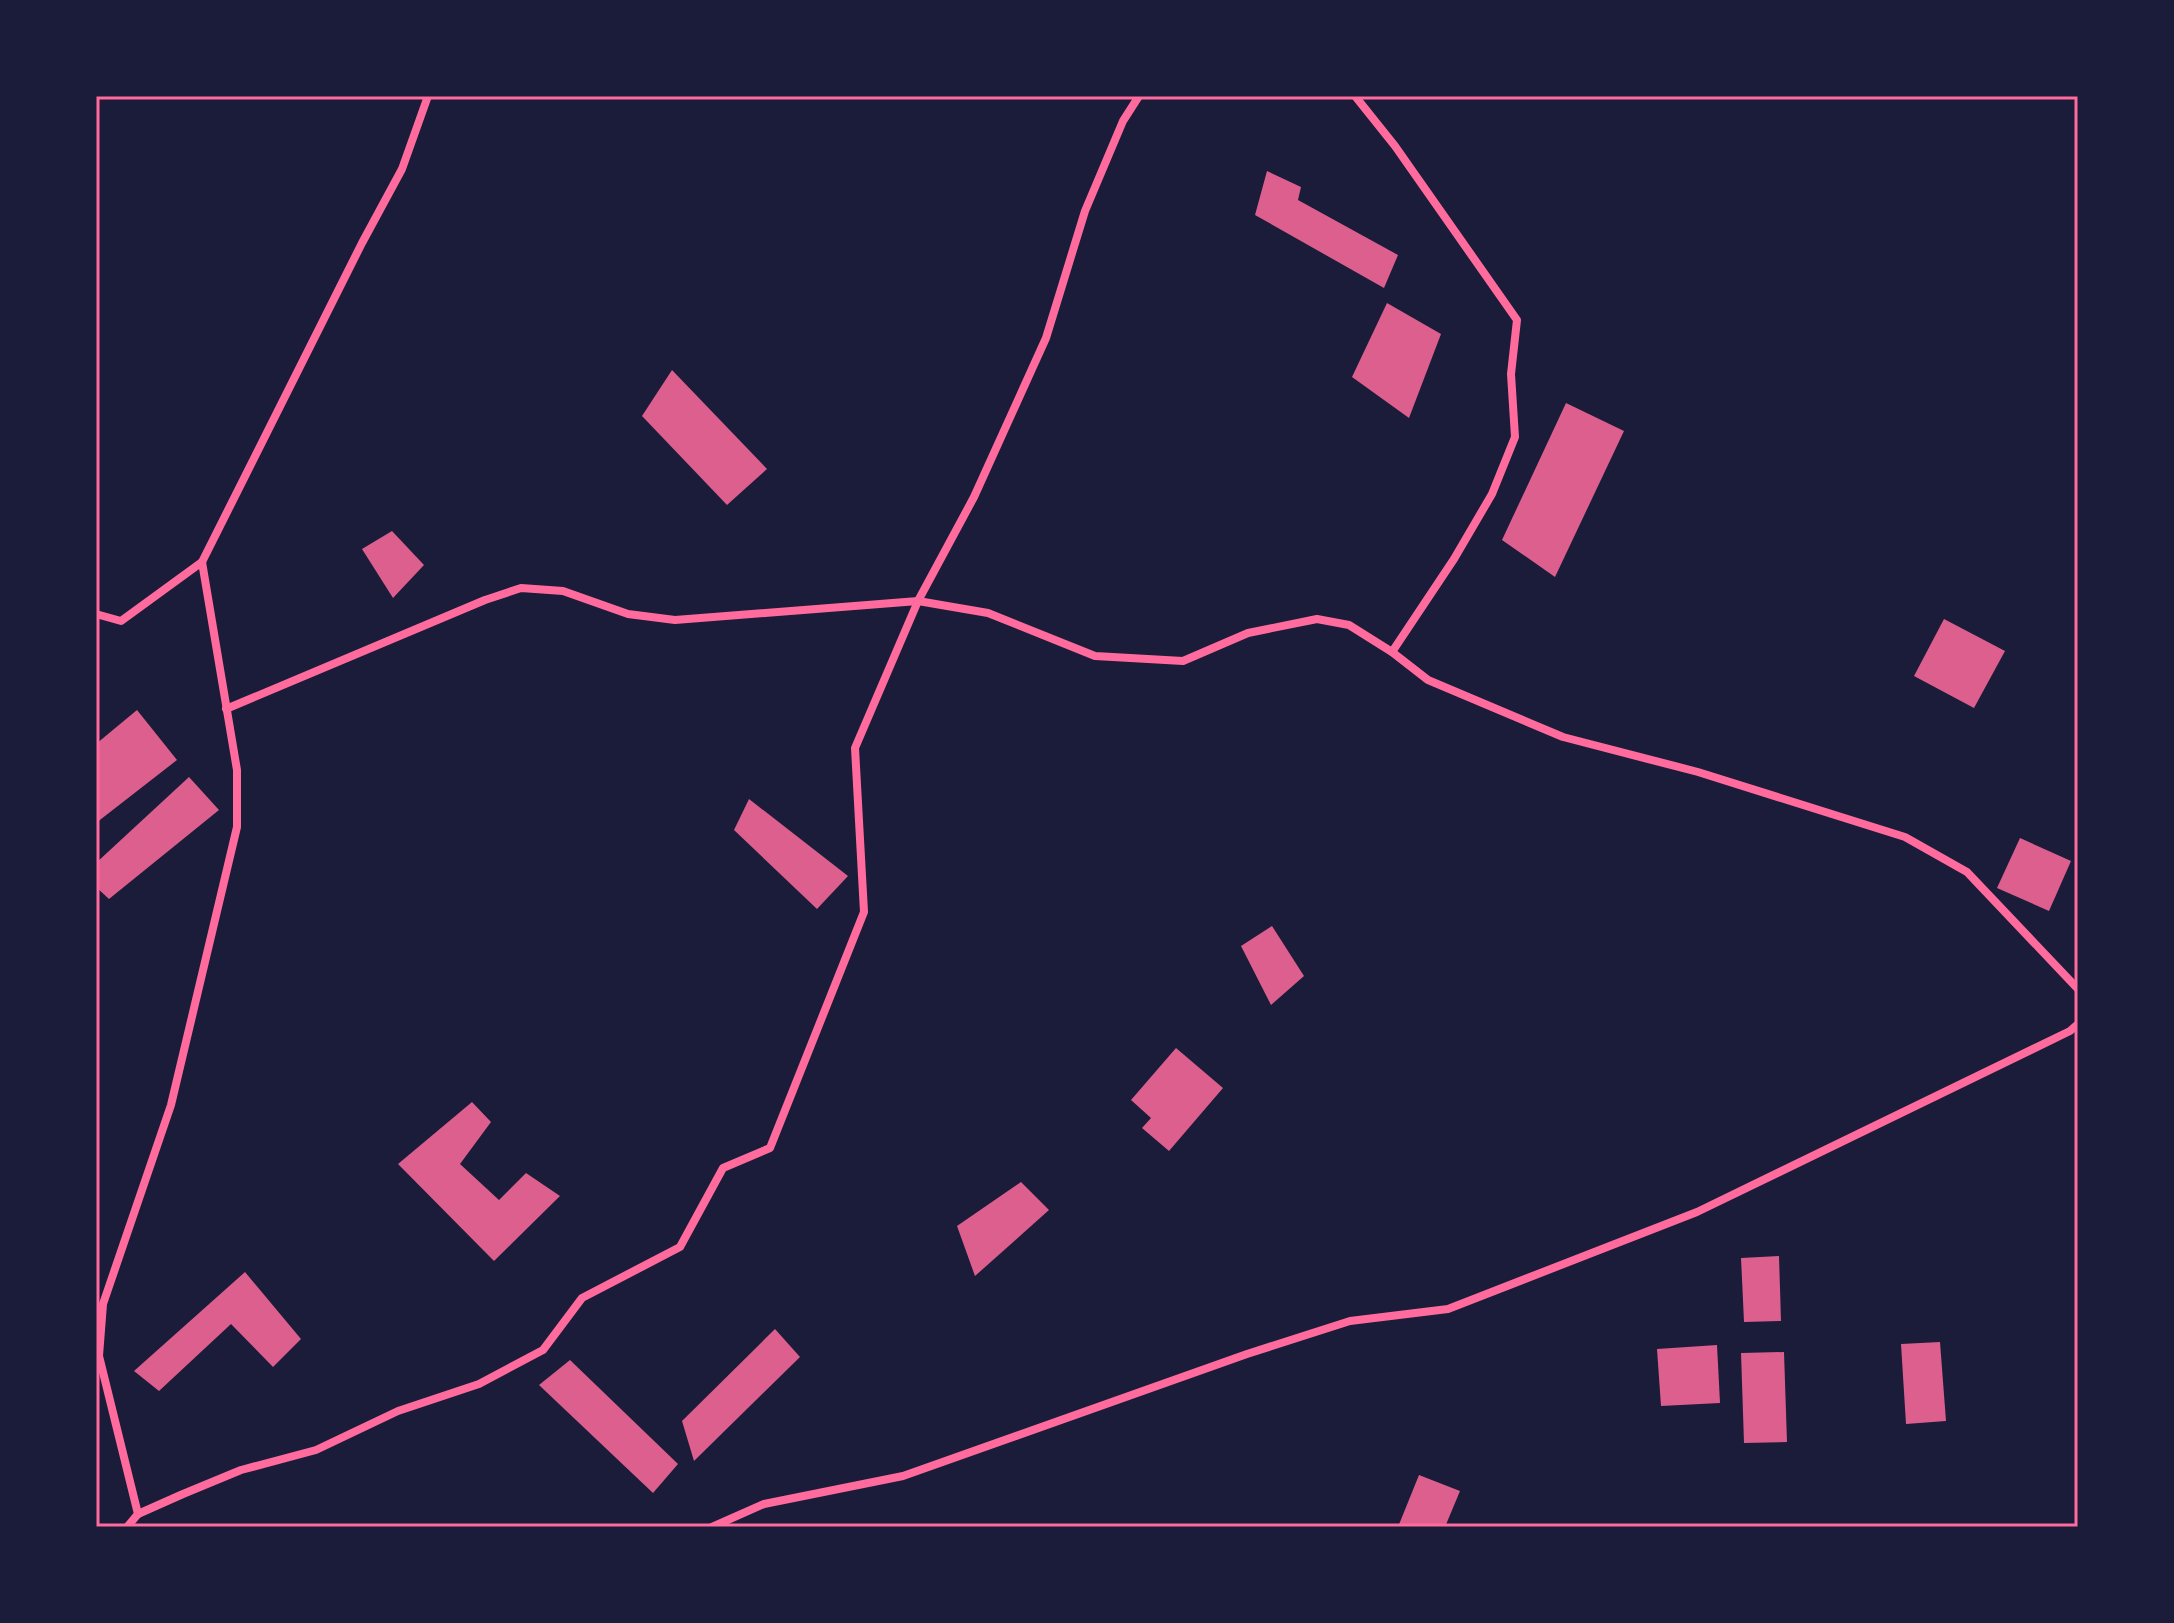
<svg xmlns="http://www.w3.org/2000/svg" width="2174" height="1623" font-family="'Times New Roman',serif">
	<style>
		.building { fill: #dd5f8e }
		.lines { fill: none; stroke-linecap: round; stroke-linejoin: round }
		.minor { stroke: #ff6b9d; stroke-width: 8 }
		.neatline { fill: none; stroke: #ff6b9d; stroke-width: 3 }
	</style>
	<rect width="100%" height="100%" fill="#1b1b3a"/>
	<g class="building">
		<path d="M 1267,171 L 1301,187 L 1298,200 L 1398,255 L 1384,288 L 1255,215 Z"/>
		<path d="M 1387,303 L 1441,334 L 1409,418 L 1352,377 Z"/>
		<path d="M 672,370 L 767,469 L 727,505 L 642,416 Z"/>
		<path d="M 1566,403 L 1624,431 L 1555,577 L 1502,540 Z"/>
		<path d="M 392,531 L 424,565 L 393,598 L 362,549 Z"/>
		<path d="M 1944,619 L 2005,651 L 1974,708 L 1914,676 Z"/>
		<path d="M 137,710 L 177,760 L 96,823 L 96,744 Z"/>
		<path d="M 189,777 L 219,810 L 109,899 L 96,887 L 96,863 Z"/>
		<path d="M 749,799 L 848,876 L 817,909 L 734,830 Z"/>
		<path d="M 2020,838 L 2071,861 L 2049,911 L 1997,888 Z"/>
		<path d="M 1272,926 L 1304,976 L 1271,1005 L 1241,946 Z"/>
		<path d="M 1176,1048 L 1223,1088 L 1169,1151 L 1142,1128 L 1151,1118 L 1131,1100 Z"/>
		<path d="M 472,1102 L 491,1122 L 460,1164 L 499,1200 L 526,1173 L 560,1196 L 494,1261 L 398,1164 Z"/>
		<path d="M 1021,1182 L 1049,1210 L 975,1276 L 957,1226 Z"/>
		<path d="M 1779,1256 L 1781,1321 L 1744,1322 L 1741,1258 Z"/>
		<path d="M 245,1272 L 301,1339 L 273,1367 L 231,1324 L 159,1391 L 134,1371 Z"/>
		<path d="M 775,1329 L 800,1357 L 694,1461 L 682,1421 Z"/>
		<path d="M 1940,1342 L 1946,1421 L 1906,1424 L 1901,1344 Z"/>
		<path d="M 1717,1345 L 1720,1403 L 1661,1406 L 1657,1349 Z"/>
		<path d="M 1784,1352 L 1787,1442 L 1744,1443 L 1741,1353 Z"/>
		<path d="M 570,1360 L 678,1464 L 653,1493 L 539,1385 Z"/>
		<path d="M 1419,1475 L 1460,1491 L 1445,1527 L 1398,1527 Z"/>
	</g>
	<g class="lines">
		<g class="minor">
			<path d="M 1355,96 L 1395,146 L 1517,320 L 1511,374 L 1515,437 L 1492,494 L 1454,559 L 1392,652"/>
			<path d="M 96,614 L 121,621 L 202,562"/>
			<path d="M 226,709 L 485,600 L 521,588 L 563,591 L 628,614 L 675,620 L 918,601 L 988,613 L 1095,656 L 1183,661 L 1248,633 L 1317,619 L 1349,625 L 1392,652 L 1428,680 L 1563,737 L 1698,772 L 1905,837 L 1967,872 L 2078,989"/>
			<path d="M 138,1514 L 99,1356 L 103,1304 L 171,1105 L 237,827 L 237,770 L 202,562 L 362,243 L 402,169 L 428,96"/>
			<path d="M 127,1527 L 138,1514 L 183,1494 L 241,1470 L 316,1450 L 398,1411 L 479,1384 L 543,1350 L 582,1298 L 680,1247 L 723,1168 L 770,1148 L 864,912 L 855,748 L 918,601 L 974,497 L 1046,338 L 1085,211 L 1123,121 L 1139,96"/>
			<path d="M 712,1527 L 764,1504 L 903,1476 L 1247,1354 L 1350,1321 L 1448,1309 L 1697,1212 L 2070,1031 L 2078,1024"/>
		</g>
	</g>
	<rect width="2174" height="1623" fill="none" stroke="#1b1b3a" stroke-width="196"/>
	<rect x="98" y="98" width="1978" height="1427" class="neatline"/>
</svg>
